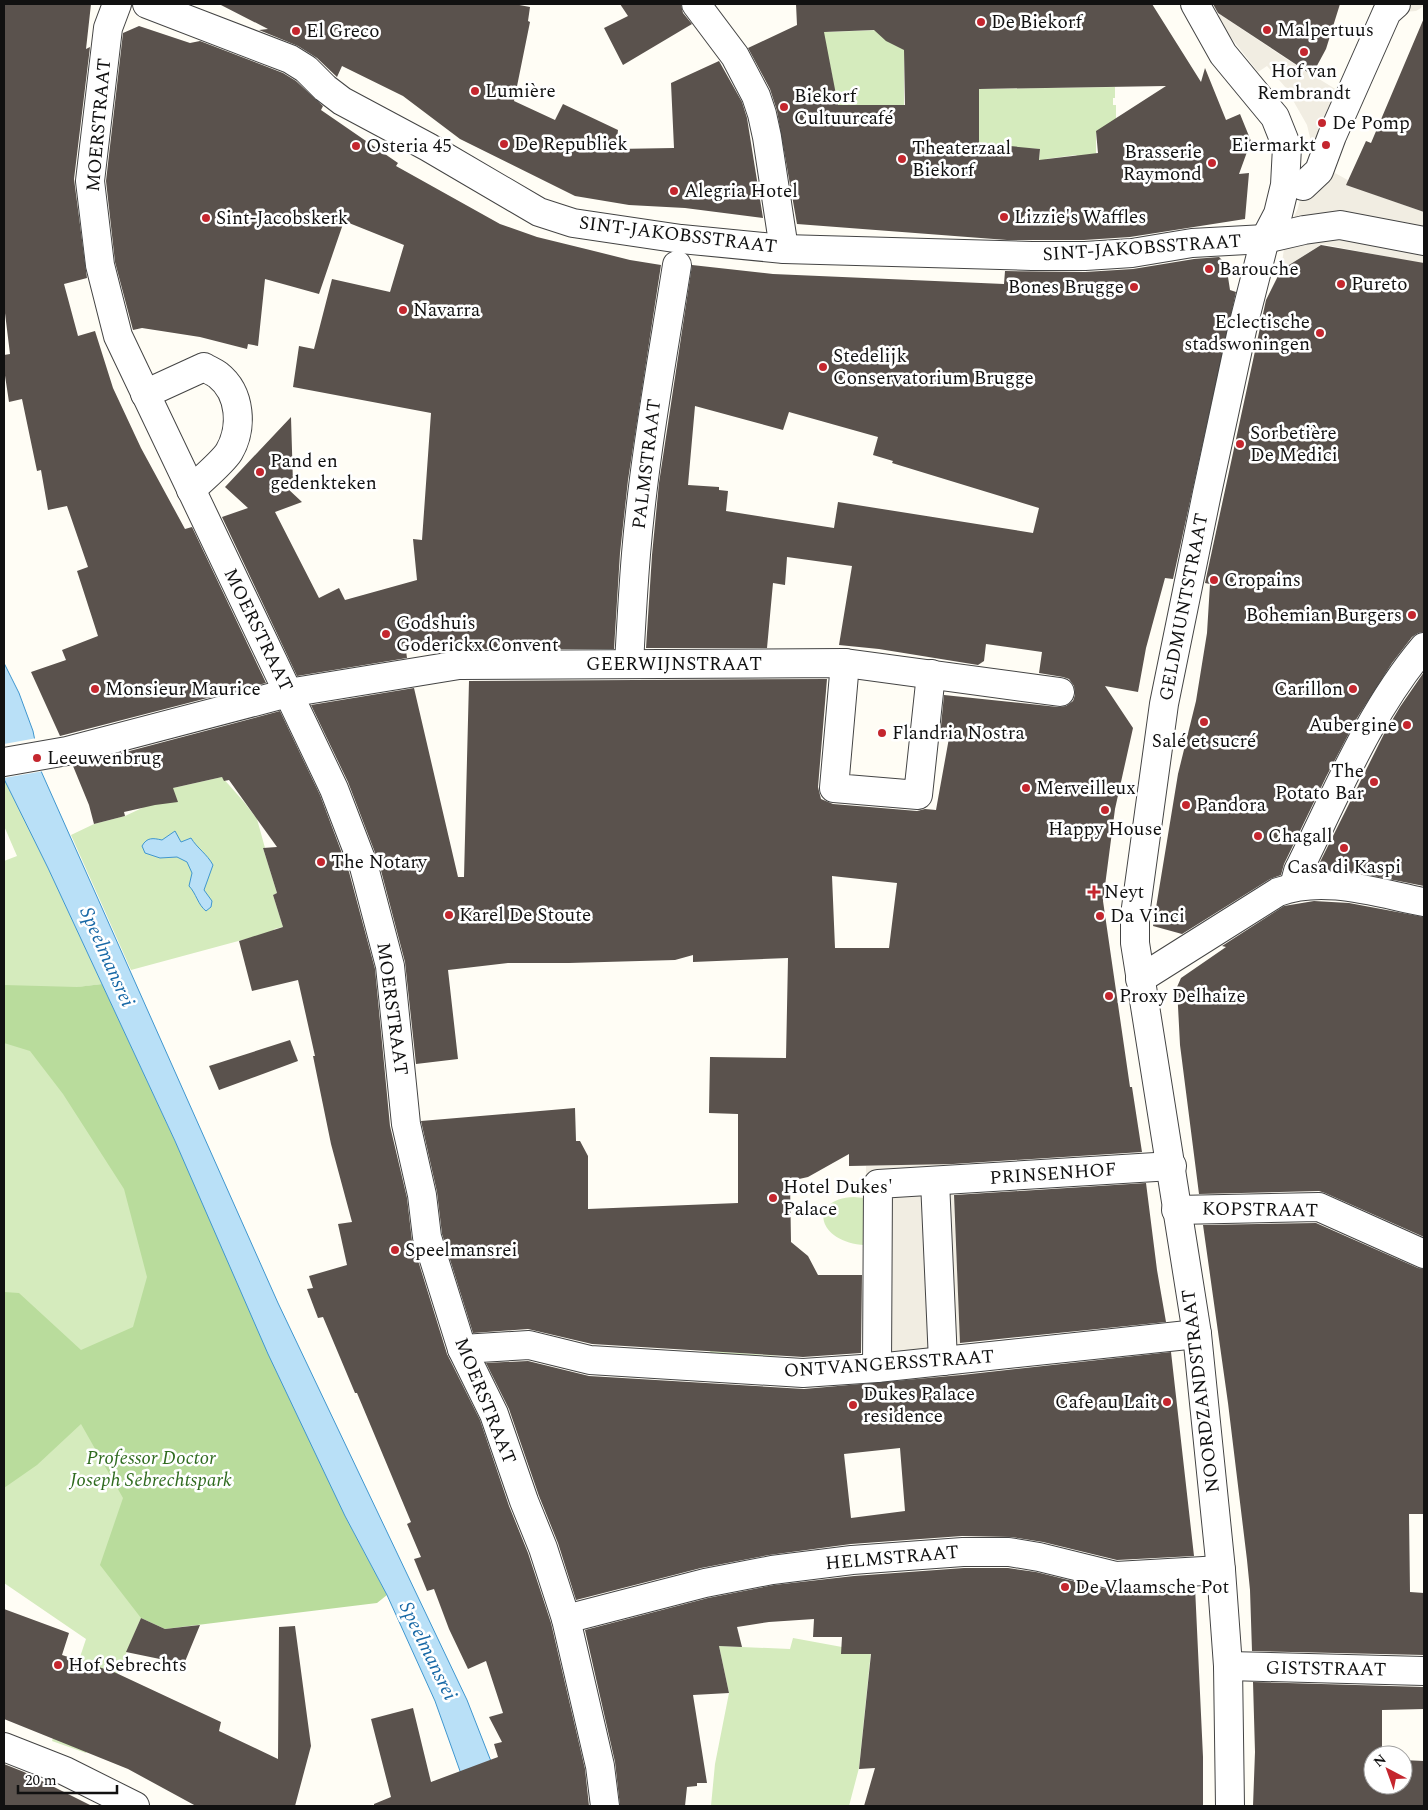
<svg xmlns="http://www.w3.org/2000/svg" width="1428" height="1810" font-family="Spectral,serif">
	<style>
		.green { fill: #d5ebbd }
		.forest { fill: #b9dc9c }
		.plaza { fill: #f1ede2 }
		.water { fill: #b9e0f7; stroke: #3f96cf }
		.pier { fill: #fffdf5 }
		.building { fill: #5a524d; fill-rule: evenodd }
		.lines { fill: none; stroke-linecap: round; stroke-linejoin: round }
		.street-casing { stroke: #444; stroke-width: 30 }
		.street { stroke: #fff; stroke-width: 28 }
		.poi-dot { fill: #c4262e; stroke: #fff; stroke-width: 2 }
		.labels { text-anchor: middle; dominant-baseline: central; stroke-width: 5; stroke-linejoin: round; paint-order: stroke }
		.poi-label { font-size: 19px; fill: #111; stroke: #fff; text-anchor: start }
		.street-label { font-size: 19px; fill: #111; stroke: #fff }
		.park-label { font-size: 19px; font-style: italic; fill: #2f6b1f; stroke: #fff }
		.water-label { font-size: 20px; font-style: italic; fill: #1768a6; stroke: #fff }
	</style>
	<rect width="100%" height="100%" fill="#fffdf5"/>
	<g class="green">
		<path d="M 813,28 L 828,32 L 879,30 C 887,43 889,43 904,44 L 904,105 L 827,105 L 833,80 L 829,60 L 819,61 Z"/>
		<path d="M 1115,87 L 1115,98 L 1113,98 L 1113,105 L 1116,105 L 1116,129 L 1096,131 L 1096,173 L 1076,155 L 1046,159 L 1046,177 L 1038,177 L 1040,149 L 1023,148 L 979,162 L 979,89 Z"/>
		<path d="M 222,777 L 244,802 L 257,819 L 265,848 L 263,848 L 277,893 L 273,895 L 283,927 L 274,929 L 275,931 L 131,970 L 71,835 L 94,824 L 125,816 L 142,808 L 173,788 Z"/>
		<path d="M 4,779 L 48,868 L 102,984 L 78,987 L 302,1443 L 141,1618 L 110,1692 L 86,1753 L 52,1741 L 86,1639 L 4,1583 L 4,861 L 17,856 L 4,826 Z"/>
		<path d="M 854,1197 L 865,1198 L 865,1245 C 818,1243 806,1199 854,1197 Z"/>
		<path d="M 710,1351 L 782,1356 L 711,1354 Z"/>
		<path d="M 873,1632 L 859,1768 L 849,1806 L 711,1806 L 715,1764 L 729,1693 L 719,1646 L 790,1649 L 793,1638 L 842,1647 Z"/>
	</g>
	<path class="forest" d="M 102,984 L 175,1141 L 345,1516 L 387,1595 L 377,1603 L 165,1629 L 141,1618 L 100,1565 L 123,1498 L 81,1424 L 37,1465 L 4,1488 L 4,1292 L 19,1293 L 81,1350 L 133,1327 L 147,1277 L 124,1189 L 63,1094 L 30,1051 L 4,1043 L 4,985 L 77,987 Z"/>
	<g class="plaza">
		<path d="M 1374,4 L 1424,4 L 1424,6 L 1416,11 L 1404,12 L 1398,16 L 1333,160 L 1335,173 L 1373,194 L 1424,212 L 1424,264 L 1322,244 L 1281,270 L 1286,234 L 1298,208 L 1303,186 L 1315,158 L 1307,125 L 1286,88 L 1267,66 L 1258,72 L 1218,21 L 1219,14 L 1288,60 L 1337,90 Z"/>
		<path d="M 952,1163 L 962,1376 L 866,1383 L 866,1166 Z"/>
	</g>
	<g class="water">
		<path d="M 4,663 L 19,693 L 33,731 L 41,771 L 278,1303 L 467,1700 L 494,1769 L 506,1806 L 469,1806 L 460,1771 L 435,1701 L 387,1595 L 345,1516 L 268,1354 L 175,1141 L 48,868 L 4,779 Z"/>
		<path d="M 175,831 L 181,842 L 191,838 C 197,848 207,854 213,865 L 204,890 L 212,901 L 211,907 L 206,911 C 198,905 196,893 189,886 L 192,873 L 187,862 L 177,857 L 160,858 L 145,853 L 142,846 C 147,837 153,838 162,840 Z"/>
	</g>
	<path class="pier" d="M 37,738 L 44,771 L 4,778 L 4,744 Z"/>
	<g class="building">
		<path d="M 4,4 L 91,4 L 86,49 L 90,47 L 74,179 L 87,278 L 64,284 L 78,336 L 95,331 L 113,388 L 141,448 L 185,529 L 192,527 L 266,683 L 60,736 L 31,672 L 66,660 L 62,650 L 98,636 L 77,571 L 88,567 L 67,506 L 48,510 L 41,470 L 37,471 L 22,399 L 9,402 L 4,369 L 4,355 L 10,354 L 4,305 Z"/>
		<path d="M 219,4 L 514,4 L 530,7 L 528,21 L 530,22 L 514,101 L 555,120 L 563,104 L 618,130 L 616,149 L 674,148 L 671,83 L 719,61 L 742,102 L 747,118 L 763,218 L 685,208 L 629,205 L 575,196 L 460,139 L 403,96 L 342,66 L 337,77 L 317,58 L 298,46 L 259,30 L 268,29 Z"/>
		<path d="M 620,4 L 681,4 L 683,13 L 692,24 L 623,65 L 604,28 L 628,16 Z"/>
		<path d="M 796,4 L 1152,4 L 1201,82 L 1205,68 L 1226,120 L 1240,114 L 1251,141 L 1239,174 L 1249,173 L 1245,219 L 1130,237 L 1084,240 L 1007,240 L 797,224 L 777,111 L 770,89 L 748,48 L 797,25 ZM 874,30 L 886,41 L 904,50 L 905,105 L 838,105 L 824,32 ZM 1166,86 L 1096,131 L 1098,153 L 1039,160 L 1040,149 L 979,143 L 979,89 Z"/>
		<path d="M 1213,4 L 1340,4 L 1326,49 L 1312,75 L 1218,13 Z"/>
		<path d="M 1424,18 L 1424,212 L 1346,185 L 1366,141 L 1371,143 Z"/>
		<path d="M 139,26 L 190,43 L 200,41 L 283,73 L 296,81 L 323,106 L 321,110 L 398,163 L 396,166 L 500,224 L 537,237 L 590,250 L 630,260 L 661,265 L 628,480 L 620,553 L 614,649 L 470,649 L 470,641 L 406,651 L 407,658 L 297,676 L 222,517 L 248,508 L 225,487 L 291,417 L 293,484 L 287,488 L 302,502 L 275,512 L 319,598 L 339,588 L 345,600 L 417,580 L 413,539 L 422,540 L 431,413 L 293,387 L 299,346 L 314,349 L 332,279 L 390,292 L 404,245 L 344,221 L 319,294 L 265,279 L 258,346 L 248,344 L 247,349 L 200,337 L 142,328 L 133,330 L 115,262 L 106,181 L 123,33 Z"/>
		<path d="M 1321,245 L 1424,263 L 1424,632 L 1418,633 L 1412,637 L 1392,663 L 1357,718 L 1326,777 L 1284,864 L 1281,875 L 1270,879 L 1182,934 L 1153,926 L 1178,774 L 1196,701 L 1207,633 L 1210,584 L 1205,583 L 1266,300 L 1281,270 Z"/>
		<path d="M 1219,257 L 1226,264 L 1230,290 L 1236,292 L 1173,579 L 1165,578 L 1146,648 L 1138,692 L 1105,686 L 1133,728 L 1115,809 L 1103,901 L 1130,1087 L 1132,1087 L 1142,1152 L 953,1164 L 849,1166 L 849,1154 L 808,1177 L 790,1181 L 791,1242 L 808,1256 L 818,1275 L 862,1275 L 861,1353 L 803,1357 L 592,1344 L 528,1329 L 473,1333 L 442,1234 L 437,1192 L 421,1121 L 575,1108 L 576,1141 L 580,1141 L 588,1156 L 588,1209 L 738,1203 L 738,1114 L 709,1113 L 710,1057 L 786,1058 L 788,958 L 693,962 L 693,955 L 675,960 L 569,963 L 508,963 L 448,970 L 458,1059 L 416,1064 L 405,962 L 379,863 L 348,782 L 311,705 L 414,688 L 458,877 L 464,877 L 469,681 L 827,679 L 818,787 L 821,799 L 833,804 L 917,811 L 925,809 L 936,810 L 949,738 L 940,736 L 944,695 L 1058,707 L 1066,706 L 1073,701 L 1075,695 L 1074,686 L 1069,679 L 1063,677 L 1039,673 L 1042,652 L 986,644 L 984,661 L 978,665 L 879,649 L 839,645 L 852,566 L 787,557 L 785,585 L 773,583 L 767,648 L 646,648 L 652,555 L 659,483 L 692,265 L 773,274 L 1004,284 L 1005,271 L 1085,272 L 1133,269 L 1194,259 ZM 695,406 L 783,430 L 789,412 L 878,437 L 873,455 L 893,461 L 892,463 L 1039,508 L 1033,533 L 838,502 L 834,528 L 726,511 L 728,491 L 719,490 L 719,487 L 688,485 ZM 832,876 L 897,883 L 889,948 L 835,948 Z"/>
		<path d="M 1424,672 L 1424,886 L 1353,872 L 1316,870 L 1384,734 L 1400,707 Z"/>
		<path d="M 280,711 L 320,795 L 349,872 L 375,969 L 390,1126 L 407,1198 L 412,1241 L 447,1354 L 480,1420 L 509,1506 L 528,1553 L 551,1623 L 585,1769 L 589,1806 L 374,1806 L 374,1804 L 391,1797 L 371,1719 L 413,1708 L 431,1782 L 498,1757 L 494,1744 L 502,1742 L 489,1717 L 503,1713 L 486,1661 L 468,1669 L 449,1629 L 434,1589 L 427,1591 L 414,1559 L 421,1557 L 407,1524 L 411,1522 L 357,1393 L 355,1393 L 323,1317 L 318,1318 L 307,1289 L 313,1288 L 309,1276 L 347,1265 L 338,1224 L 352,1222 L 331,1144 L 313,1056 L 315,1056 L 298,980 L 252,991 L 239,941 L 283,927 L 273,895 L 277,893 L 263,848 L 277,847 L 229,780 L 224,781 L 222,777 L 173,788 L 178,802 L 155,805 L 124,812 L 125,816 L 94,824 L 89,805 L 73,766 Z"/>
		<path d="M 1314,901 L 1349,903 L 1424,917 L 1424,1237 L 1325,1193 L 1319,1191 L 1199,1194 L 1180,1045 L 1177,987 L 1181,978 L 1226,947 L 1222,946 L 1284,906 Z"/>
		<path d="M 290,1040 L 298,1061 L 219,1090 L 209,1066 Z"/>
		<path d="M 1146,1183 L 1157,1270 L 1166,1322 L 960,1343 L 954,1195 Z"/>
		<path d="M 1316,1223 L 1418,1268 L 1424,1269 L 1424,1514 L 1409,1514 L 1410,1592 L 1424,1593 L 1424,1655 L 1252,1651 L 1250,1590 L 1247,1560 L 1228,1403 L 1203,1225 Z"/>
		<path d="M 1171,1352 L 1194,1556 L 1117,1560 L 1043,1542 L 1011,1537 L 962,1536 L 851,1544 L 769,1555 L 701,1568 L 576,1600 L 558,1543 L 539,1496 L 509,1409 L 486,1363 L 528,1361 L 589,1376 L 804,1389 L 962,1375 ZM 900,1448 L 905,1511 L 851,1518 L 844,1454 Z"/>
		<path d="M 964,1568 L 1008,1568 L 1036,1572 L 1117,1592 L 1195,1587 L 1203,1757 L 1203,1806 L 864,1806 L 875,1768 L 859,1769 L 871,1654 L 841,1654 L 842,1637 L 813,1637 L 814,1619 L 769,1622 L 737,1627 L 742,1647 L 719,1646 L 729,1693 L 693,1695 L 707,1783 L 697,1783 L 697,1786 L 687,1787 L 685,1806 L 620,1806 L 615,1762 L 585,1630 L 708,1598 L 774,1585 L 854,1576 Z"/>
		<path d="M 4,1609 L 69,1633 L 62,1655 L 114,1672 L 221,1722 L 219,1731 L 278,1759 L 279,1627 L 295,1626 L 311,1746 L 295,1806 L 196,1806 L 128,1769 L 4,1719 Z"/>
		<path d="M 141,1618 L 165,1629 L 200,1625 L 184,1664 L 126,1652 Z"/>
		<path d="M 1253,1682 L 1424,1687 L 1424,1709 L 1382,1710 L 1382,1755 L 1373,1755 L 1373,1785 L 1403,1785 L 1403,1760 L 1424,1761 L 1424,1806 L 1253,1806 L 1255,1752 Z"/>
		<path d="M 4,1764 L 24,1772 L 92,1806 L 4,1806 Z"/>
	</g>
	<g class="lines">
		<g class="street-casing">
			<g id="street">
				<path d="M 117,4 L 108,28 L 90,181 L 100,265 L 118,336 L 334,789 L 364,867 L 390,966 L 406,1124 L 422,1195 L 427,1237 L 462,1349 L 494,1414 L 524,1501 L 543,1548 L 566,1619 L 600,1766 L 605,1806"/>
				<path d="M 147,4 L 290,59 L 306,69 L 325,88 L 342,101 L 428,147 L 539,212 L 573,223 L 681,239 L 784,249 L 1032,256 L 1085,256 L 1132,253 L 1192,243 L 1265,239 L 1304,230 L 1340,225 L 1424,241"/>
				<path d="M 696,4 L 735,56 L 756,96 L 762,114 L 767,137 L 784,249"/>
				<path d="M 1195,4 L 1223,54 L 1275,117 L 1287,147 L 1285,185 L 1278,214 L 1265,239 L 1242,330 L 1207,493 L 1164,704 L 1135,915 L 1135,943 L 1197,1334 L 1221,1570 L 1228,1666 L 1230,1806"/>
				<path d="M 1303,186 L 1319,171 L 1332,136 L 1387,12 L 1396,4"/>
				<path d="M 145,394 L 204,367 C 209,370 214,372 218,375 C 241,393 243,428 229,452 C 222,463 201,480 191,490"/>
				<path d="M 845,663 L 834,788 L 918,795 L 931,674"/>
				<path d="M 629,664 C 631,627 633,590 636,554 C 644,457 662,361 677,265"/>
				<path d="M 4,762 L 67,751 L 288,693 L 459,665 L 845,663 L 1060,692"/>
				<path d="M 1294,886 L 1298,871 C 1336,795 1369,712 1424,647"/>
				<path d="M 1140,979 L 1278,892 C 1324,875 1377,893 1424,902"/>
				<path d="M 935,1181 L 943,1361"/>
				<path d="M 1176,1210 L 1319,1207 L 1424,1254"/>
				<path d="M 462,1349 L 529,1345 L 590,1360 L 803,1373 L 877,1368 L 1197,1334"/>
				<path d="M 877,1368 L 878,1184 L 1172,1166"/>
				<path d="M 566,1619 L 705,1583 L 772,1570 L 852,1560 L 963,1552 L 1009,1552 L 1039,1557 L 1116,1576 L 1221,1570"/>
				<path d="M 1228,1666 L 1424,1671"/>
				<path d="M 4,1747 L 65,1771 L 135,1806"/>
			</g>
		</g>
		<use href="#street" class="street"/>
	</g>
	<g class="poi-dot">
		<circle cx="981" cy="22" r="5"/>
		<circle cx="1267" cy="30" r="5"/>
		<circle cx="296" cy="31" r="5"/>
		<circle cx="1304" cy="52" r="5"/>
		<circle cx="475" cy="91" r="5"/>
		<circle cx="784" cy="107" r="5"/>
		<circle cx="1322" cy="123" r="5"/>
		<circle cx="504" cy="144" r="5"/>
		<circle cx="1326" cy="145" r="5"/>
		<circle cx="356" cy="146" r="5"/>
		<circle cx="902" cy="159" r="5"/>
		<circle cx="1212" cy="163" r="5"/>
		<circle cx="674" cy="191" r="5"/>
		<circle cx="1004" cy="217" r="5"/>
		<circle cx="206" cy="218" r="5"/>
		<circle cx="1209" cy="269" r="5"/>
		<circle cx="1341" cy="284" r="5"/>
		<circle cx="1134" cy="287" r="5"/>
		<circle cx="403" cy="310" r="5"/>
		<circle cx="1320" cy="333" r="5"/>
		<circle cx="823" cy="367" r="5"/>
		<circle cx="1240" cy="444" r="5"/>
		<circle cx="260" cy="472" r="5"/>
		<circle cx="1214" cy="580" r="5"/>
		<circle cx="1412" cy="615" r="5"/>
		<circle cx="386" cy="634" r="5"/>
		<circle cx="95" cy="689" r="5"/>
		<circle cx="1353" cy="689" r="5"/>
		<circle cx="1204" cy="722" r="5"/>
		<circle cx="1407" cy="725" r="5"/>
		<circle cx="882" cy="733" r="5"/>
		<circle cx="37" cy="758" r="5"/>
		<circle cx="1374" cy="782" r="5"/>
		<circle cx="1026" cy="788" r="5"/>
		<circle cx="1186" cy="805" r="5"/>
		<circle cx="1105" cy="810" r="5"/>
		<circle cx="1258" cy="836" r="5"/>
		<circle cx="1344" cy="848" r="5"/>
		<circle cx="321" cy="862" r="5"/>
		<path d="M1091.5 884.5h5v5h5v5h-5v5h-5v-5h-5v-5h5z"/>
		<circle cx="449" cy="915" r="5"/>
		<circle cx="1100" cy="916" r="5"/>
		<circle cx="1109" cy="996" r="5"/>
		<circle cx="773" cy="1198" r="5"/>
		<circle cx="395" cy="1250" r="5"/>
		<circle cx="1167" cy="1402" r="5"/>
		<circle cx="853" cy="1405" r="5"/>
		<circle cx="1065" cy="1587" r="5"/>
		<circle cx="58" cy="1665" r="5"/>
	</g>
	<g class="labels">
		<g class="poi-label">
			<text x="991" y="22">De Biekorf</text>
			<text x="1277" y="30">Malpertuus</text>
			<text x="306" y="31">El Greco</text>
			<text x="1304" y="71" text-anchor="middle">Hof van<tspan x="1304" dy="22">Rembrandt</tspan></text>
			<text x="485" y="91">Lumière</text>
			<text x="794" y="96">Biekorf<tspan x="794" dy="22">Cultuurcafé</tspan></text>
			<text x="1332" y="123">De Pomp</text>
			<text x="514" y="144">De Republiek</text>
			<text x="1316" y="145" text-anchor="end">Eiermarkt</text>
			<text x="366" y="146">Osteria 45</text>
			<text x="912" y="148">Theaterzaal<tspan x="912" dy="22">Biekorf</tspan></text>
			<text x="1202" y="152" text-anchor="end">Brasserie<tspan x="1202" dy="22">Raymond</tspan></text>
			<text x="684" y="191">Alegria Hotel</text>
			<text x="1014" y="217">Lizzie's Waffles</text>
			<text x="216" y="218">Sint-Jacobskerk</text>
			<text x="1219" y="269">Barouche</text>
			<text x="1351" y="284">Pureto</text>
			<text x="1124" y="287" text-anchor="end">Bones Brugge</text>
			<text x="413" y="310">Navarra</text>
			<text x="1310" y="322" text-anchor="end">Eclectische<tspan x="1310" dy="22">stadswoningen</tspan></text>
			<text x="833" y="356">Stedelijk<tspan x="833" dy="22">Conservatorium Brugge</tspan></text>
			<text x="1250" y="433">Sorbetière<tspan x="1250" dy="22">De Medici</tspan></text>
			<text x="270" y="461">Pand en<tspan x="270" dy="22">gedenkteken</tspan></text>
			<text x="1224" y="580">Cropains</text>
			<text x="1402" y="615" text-anchor="end">Bohemian Burgers</text>
			<text x="396" y="623">Godshuis<tspan x="396" dy="22">Goderickx Convent</tspan></text>
			<text x="105" y="689">Monsieur Maurice</text>
			<text x="1343" y="689" text-anchor="end">Carillon</text>
			<text x="1397" y="725" text-anchor="end">Aubergine</text>
			<text x="892" y="733">Flandria Nostra</text>
			<text x="1204" y="741" text-anchor="middle">Salé et sucré</text>
			<text x="47" y="758">Leeuwenbrug</text>
			<text x="1364" y="771" text-anchor="end">The<tspan x="1364" dy="22">Potato Bar</tspan></text>
			<text x="1036" y="788">Merveilleux</text>
			<text x="1196" y="805">Pandora</text>
			<text x="1105" y="829" text-anchor="middle">Happy House</text>
			<text x="1268" y="836">Chagall</text>
			<text x="331" y="862">The Notary</text>
			<text x="1344" y="867" text-anchor="middle">Casa di Kaspi</text>
			<text x="1104" y="892">Neyt</text>
			<text x="459" y="915">Karel De Stoute</text>
			<text x="1110" y="916">Da Vinci</text>
			<text x="1119" y="996">Proxy Delhaize</text>
			<text x="783" y="1187">Hotel Dukes'<tspan x="783" dy="22">Palace</tspan></text>
			<text x="405" y="1250">Speelmansrei</text>
			<text x="863" y="1394">Dukes Palace<tspan x="863" dy="22">residence</tspan></text>
			<text x="1157" y="1402" text-anchor="end">Cafe au Lait</text>
			<text x="1075" y="1587">De Vlaamsche Pot</text>
			<text x="68" y="1665">Hof Sebrechts</text>
		</g>
		<g class="street-label">
			<text transform="translate(99 125) rotate(-85)">MOERSTRAAT</text>
			<text transform="translate(678 235) rotate(7)">SINT-JAKOBSSTRAAT</text>
			<text transform="translate(1142 248) rotate(-4)">SINT-JAKOBSSTRAAT</text>
			<text transform="translate(647 464) rotate(-83)">PALMSTRAAT</text>
			<text transform="translate(1184 607) rotate(-79)">GELDMUNTSTRAAT</text>
			<text transform="translate(258 630) rotate(64)">MOERSTRAAT</text>
			<text x="674" y="664">GEERWIJNSTRAAT</text>
			<text transform="translate(392 1009) rotate(82)">MOERSTRAAT</text>
			<text transform="translate(1053 1174) rotate(-4)">PRINSENHOF</text>
			<text transform="translate(1260 1210) rotate(1)">KOPSTRAAT</text>
			<text transform="translate(889 1364) rotate(-4)">ONTVANGERSSTRAAT</text>
			<text transform="translate(1201 1391) rotate(-97)">NOORDZANDSTRAAT</text>
			<text transform="translate(485 1401) rotate(68)">MOERSTRAAT</text>
			<text transform="translate(892 1558) rotate(-5)">HELMSTRAAT</text>
			<text transform="translate(1326 1669) rotate(1)">GISTSTRAAT</text>
		</g>
		<g class="park-label">
			<text x="151" y="1458">Professor Doctor<tspan x="151" dy="22">Joseph Sebrechtspark</tspan></text>
		</g>
		<g class="water-label">
			<text transform="translate(107 957) rotate(66)">Speelmansrei</text>
			<text transform="translate(428 1651) rotate(64)">Speelmansrei</text>
		</g>
	</g>
	<rect width="1428" height="1810" fill="none" stroke="#111111" stroke-width="10"/>
	<g transform="translate(1388 1770) rotate(319)"><circle r="24" fill="#ffffff" stroke="#a0a0a0"/>
	<path d="M0-4L9 19L0 12L-9 19Z" fill="#c4262e"/>
	<text y="-8" font-size="14" font-weight="bold" text-anchor="middle" fill="#111111">N</text>
	</g>
	<path d="M18 1785v8h99v-8" fill="none" stroke="#111111" stroke-width="2.5"/>
	<text x="25" y="1785" font-size="15" fill="#111111" stroke="#ffffff" stroke-width="4" paint-order="stroke">20 m</text>
</svg>
